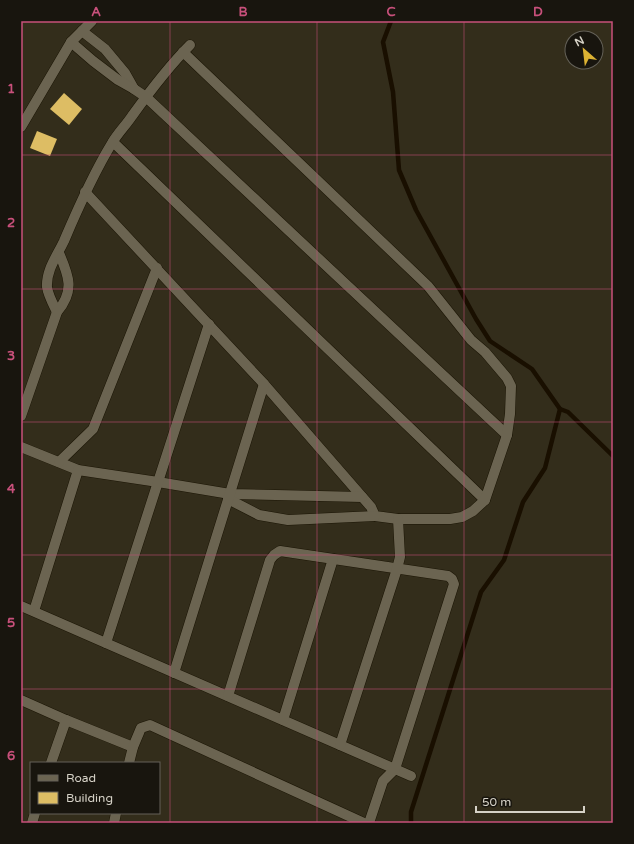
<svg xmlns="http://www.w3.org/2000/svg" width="634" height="844" font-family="'Varela Round',sans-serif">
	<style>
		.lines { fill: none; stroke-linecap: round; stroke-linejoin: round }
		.stream { stroke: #190f00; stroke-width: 4.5 }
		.building { fill: #ddbd64 }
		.street-casing { stroke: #1b1505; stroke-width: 11 }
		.secondary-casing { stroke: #1b1505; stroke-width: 11 }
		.street { stroke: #6b6451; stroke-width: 10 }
		.secondary { stroke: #6b6451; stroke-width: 10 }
		.grid { fill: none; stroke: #c8507b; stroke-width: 1; stroke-opacity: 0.55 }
		.neatline { fill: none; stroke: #c8507b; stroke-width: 1.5 }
		.grid-label { font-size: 13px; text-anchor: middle; font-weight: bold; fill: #c8507b }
	</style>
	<rect width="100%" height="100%" fill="#332d1b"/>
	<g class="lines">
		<g class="stream">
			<path d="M 391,21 L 383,42 L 393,92 L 399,170 L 416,210 L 476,319 L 490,341 L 532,369 L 560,409 L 545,468 L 523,502 L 504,560 L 481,592 L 411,812 L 411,823"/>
			<path d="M 560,409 L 568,412 L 613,456"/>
		</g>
	</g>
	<g class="building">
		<path d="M 64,93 L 82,109 L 69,125 L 50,109 Z"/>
		<path d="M 37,131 L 57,139 L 50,156 L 30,148 Z"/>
	</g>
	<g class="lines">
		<g class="street-casing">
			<g id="street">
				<path d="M 82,31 L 105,49 L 125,73 L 134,89"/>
				<path d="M 71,42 L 93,61 L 118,80 L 134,89 L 146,97 L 507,435"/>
				<path d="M 113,142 L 485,500"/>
				<path d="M 85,192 L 264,384 L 371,507 L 375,516 L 398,519 L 450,519 L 462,517 L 473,511 L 485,500 L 507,435 L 510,414 L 511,386 L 507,378 L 485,352 L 471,340 L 428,286 L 183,52"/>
				<path d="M 57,312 C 53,304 48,295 47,287 C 46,270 57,256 64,241 C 78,208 93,174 112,143 C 118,133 126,125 132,116 C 150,91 169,66 190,45"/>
				<path d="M 21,416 L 57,312 C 75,291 69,276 59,253"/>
				<path d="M 21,447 L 78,470 L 158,482 L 230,494 L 362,497"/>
				<path d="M 59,462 L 93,429 L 157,268"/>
				<path d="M 228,499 L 259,515 L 288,520 L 375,516"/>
				<path d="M 21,606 L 411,776"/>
				<path d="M 34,611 L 78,470"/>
				<path d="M 106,643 L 209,324"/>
				<path d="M 174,673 L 264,384"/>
				<path d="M 228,696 L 270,560 L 274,555 L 280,551 L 448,576 L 452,579 L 454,584 L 395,769 L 383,781 L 369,823"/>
				<path d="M 21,700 L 66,720 L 133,747"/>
				<path d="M 283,720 L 333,559"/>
				<path d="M 340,745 L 397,569 L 400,557 L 398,519"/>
				<path d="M 51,763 L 66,720"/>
				<path d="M 129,763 L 133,747 L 141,728 L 150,725 L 364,823"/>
				<path d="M 32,823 L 35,813"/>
				<path d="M 114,823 L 116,813"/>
			</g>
		</g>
		<g class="secondary-casing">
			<path id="secondary" d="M 21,127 L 71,42 L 92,21"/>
		</g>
		<use href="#street" class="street"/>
		<use href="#secondary" class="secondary"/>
	</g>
	<path class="grid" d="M 170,21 L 170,823M 317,21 L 317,823M 464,21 L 464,823M 21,155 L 613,155M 21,289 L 613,289M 21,422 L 613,422M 21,555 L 613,555M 21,689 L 613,689"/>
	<rect width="634" height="844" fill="none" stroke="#18150e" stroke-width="44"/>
	<rect x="30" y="762" width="130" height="52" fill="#18150e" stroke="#646158"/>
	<rect x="38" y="775" width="20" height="6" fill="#6b6451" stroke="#646158"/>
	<text x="66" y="782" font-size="12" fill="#d6d2c7">Road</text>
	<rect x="38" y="792" width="20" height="12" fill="#ddbd64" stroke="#646158"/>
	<text x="66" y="802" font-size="12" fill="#d6d2c7">Building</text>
	<g transform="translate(584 50) rotate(332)"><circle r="19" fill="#18150e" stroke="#646158"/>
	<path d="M0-3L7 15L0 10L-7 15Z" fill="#dcb233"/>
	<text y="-6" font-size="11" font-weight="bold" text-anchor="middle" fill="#d6d2c7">N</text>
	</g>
	<path d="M476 806v6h108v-6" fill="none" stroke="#d6d2c7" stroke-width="2"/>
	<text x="482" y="806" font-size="12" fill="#d6d2c7" stroke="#18150e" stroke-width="3" paint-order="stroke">50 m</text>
	<rect x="22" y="22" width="590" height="800" class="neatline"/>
	<g class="grid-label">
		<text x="96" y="16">A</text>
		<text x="243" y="16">B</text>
		<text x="391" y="16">C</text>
		<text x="538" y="16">D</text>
		<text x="11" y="93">1</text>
		<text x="11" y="227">2</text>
		<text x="11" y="360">3</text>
		<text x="11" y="493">4</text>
		<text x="11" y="627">5</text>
		<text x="11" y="760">6</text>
	</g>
</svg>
